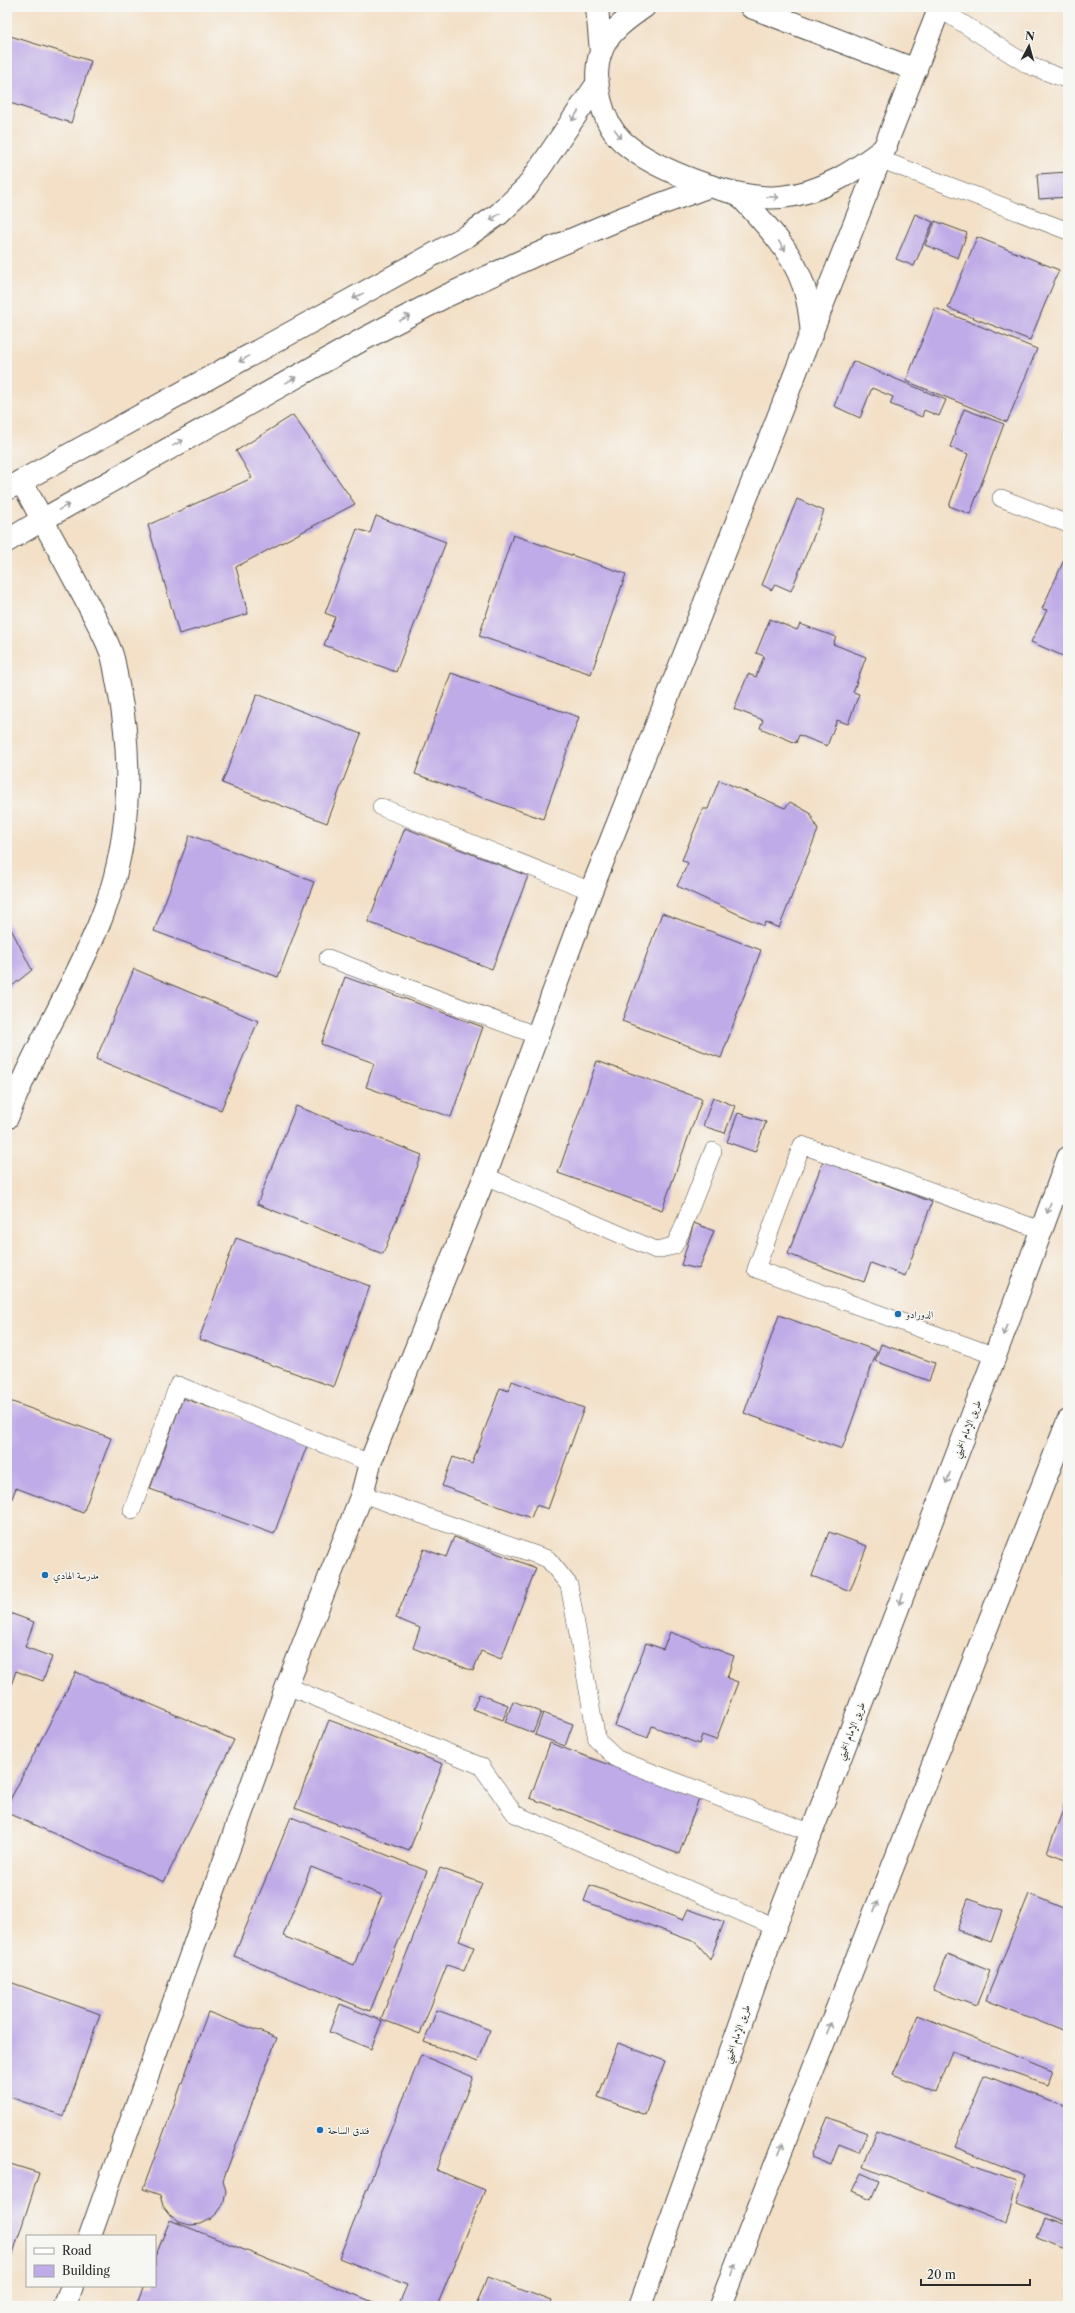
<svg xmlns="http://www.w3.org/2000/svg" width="1075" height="2313" font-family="'Libre Caslon Text',Amiri,serif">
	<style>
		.building { fill: #bfabe7; fill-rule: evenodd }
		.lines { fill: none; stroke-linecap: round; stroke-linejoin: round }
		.lane-casing { stroke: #494642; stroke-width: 18 }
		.street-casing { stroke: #494642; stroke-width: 24 }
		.secondary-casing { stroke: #494642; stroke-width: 24 }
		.highway-casing { stroke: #494642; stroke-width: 24 }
		.lane { stroke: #fff; stroke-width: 17 }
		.street { stroke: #fff; stroke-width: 22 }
		.secondary { stroke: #fff; stroke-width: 22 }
		.highway { stroke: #fff; stroke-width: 22 }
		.oneway { stroke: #a0a0a0 }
		.poi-dot { fill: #1f6fb2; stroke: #f6f6f2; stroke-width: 1.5 }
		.labels { text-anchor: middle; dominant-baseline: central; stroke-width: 3; stroke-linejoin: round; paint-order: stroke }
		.poi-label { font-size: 10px; fill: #2b2b2b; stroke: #f6f6f2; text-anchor: start }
		.street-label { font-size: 10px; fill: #2b2b2b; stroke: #f6f6f2 }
	</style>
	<rect width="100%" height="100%" fill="#f6f6f2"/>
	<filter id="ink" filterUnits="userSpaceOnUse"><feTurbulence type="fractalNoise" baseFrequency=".025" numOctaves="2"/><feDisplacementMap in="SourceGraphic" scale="8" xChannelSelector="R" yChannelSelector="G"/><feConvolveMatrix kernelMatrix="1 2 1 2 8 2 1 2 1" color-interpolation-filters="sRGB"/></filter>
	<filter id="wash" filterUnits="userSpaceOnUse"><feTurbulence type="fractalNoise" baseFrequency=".012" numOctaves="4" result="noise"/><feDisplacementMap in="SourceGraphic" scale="16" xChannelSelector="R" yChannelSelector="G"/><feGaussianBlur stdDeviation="0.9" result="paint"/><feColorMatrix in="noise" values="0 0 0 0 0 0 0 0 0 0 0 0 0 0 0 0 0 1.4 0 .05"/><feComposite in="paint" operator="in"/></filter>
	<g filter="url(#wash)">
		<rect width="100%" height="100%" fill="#f3e0c7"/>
		<g id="blocks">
			<g class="building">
				<path d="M 7,35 L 91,61 L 71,123 L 7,102 Z"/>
				<path d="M 1068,172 L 1068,197 L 1039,199 L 1037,174 Z"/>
				<path d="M 915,214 L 933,222 L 914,266 L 896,259 Z"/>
				<path d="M 935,221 L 967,233 L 958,258 L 925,245 Z"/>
				<path d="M 977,237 L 1059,270 L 1030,340 L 948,308 Z"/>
				<path d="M 935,308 L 1037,349 L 1007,422 L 906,381 Z"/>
				<path d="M 853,361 L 946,400 L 939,416 L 924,410 L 922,417 L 890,404 L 893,397 L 872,388 L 860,418 L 834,406 Z"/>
				<path d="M 964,409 L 1004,424 L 970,514 L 949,506 L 968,454 L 950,447 Z"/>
				<path d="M 293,415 L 355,504 L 236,567 L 248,614 L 179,634 L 148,525 L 252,478 L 236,451 Z"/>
				<path d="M 797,499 L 824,511 L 791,591 L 775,584 L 772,590 L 762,585 Z"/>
				<path d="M 376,516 L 446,542 L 396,672 L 324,645 L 335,617 L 325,613 L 357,529 L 370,533 Z"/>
				<path d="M 513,535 L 626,574 L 591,674 L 479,636 Z"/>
				<path d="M 1068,551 L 1068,654 L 1064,653 L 1063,656 L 1031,642 L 1047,610 L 1042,609 Z"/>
				<path d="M 770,619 L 797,630 L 800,624 L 836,637 L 833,644 L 866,657 L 853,692 L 859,694 L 848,724 L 837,720 L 827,746 L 799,735 L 796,743 L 760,728 L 763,720 L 734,709 L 748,674 L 756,677 L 764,656 L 756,653 Z"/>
				<path d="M 451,673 L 579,717 L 543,819 L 415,774 Z"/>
				<path d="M 257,694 L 361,734 L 327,823 L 222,783 Z"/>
				<path d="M 719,780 L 785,808 L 790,802 L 810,813 L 818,830 L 779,928 L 765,922 L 764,926 L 677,886 L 688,863 L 682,860 L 703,809 L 708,809 Z"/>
				<path d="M 405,828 L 528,876 L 492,969 L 368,922 Z"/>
				<path d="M 190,835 L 314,882 L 278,977 L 154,931 Z"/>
				<path d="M 662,913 L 761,950 L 721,1058 L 622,1021 Z"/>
				<path d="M 7,921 L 32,970 L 7,990 Z"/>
				<path d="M 134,969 L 258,1021 L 221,1110 L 96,1059 Z"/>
				<path d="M 345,977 L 483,1027 L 451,1117 L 366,1087 L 374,1063 L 321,1044 Z"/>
				<path d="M 597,1061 L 702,1099 L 662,1210 L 558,1173 Z"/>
				<path d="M 713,1097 L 735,1106 L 725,1133 L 703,1126 Z"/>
				<path d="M 296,1106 L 422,1155 L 383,1254 L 257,1204 Z"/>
				<path d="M 738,1113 L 766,1122 L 755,1152 L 727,1142 Z"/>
				<path d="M 823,1161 L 932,1202 L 905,1276 L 871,1263 L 864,1282 L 788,1254 Z"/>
				<path d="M 694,1223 L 714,1231 L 699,1269 L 681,1265 Z"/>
				<path d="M 236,1238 L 370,1286 L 334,1387 L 199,1339 Z"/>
				<path d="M 779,1315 L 877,1351 L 842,1449 L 744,1413 Z"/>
				<path d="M 881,1344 L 935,1363 L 929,1381 L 875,1361 Z"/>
				<path d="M 512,1381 L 584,1408 L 548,1509 L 536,1505 L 531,1518 L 442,1486 L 453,1457 L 472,1464 L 500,1388 L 509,1391 Z"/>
				<path d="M 183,1398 L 308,1443 L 274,1534 L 150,1489 Z"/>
				<path d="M 7,1400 L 111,1438 L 83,1513 L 16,1488 L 7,1511 Z"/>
				<path d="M 829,1532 L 867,1546 L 850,1591 L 812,1576 Z"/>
				<path d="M 454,1537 L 536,1568 L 501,1659 L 481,1651 L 473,1671 L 413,1648 L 420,1628 L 396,1618 L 424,1549 L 446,1557 Z"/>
				<path d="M 7,1612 L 34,1622 L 25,1647 L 52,1657 L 43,1681 L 16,1671 L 7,1697 Z"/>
				<path d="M 670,1632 L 734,1656 L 727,1678 L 738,1682 L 716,1740 L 702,1735 L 699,1744 L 652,1726 L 648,1738 L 615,1726 L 646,1643 L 663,1649 Z"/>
				<path d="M 76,1672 L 234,1740 L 164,1882 L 7,1813 L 7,1806 Z"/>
				<path d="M 479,1694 L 508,1705 L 503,1720 L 473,1709 Z"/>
				<path d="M 513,1701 L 541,1712 L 533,1733 L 505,1722 Z"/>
				<path d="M 543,1713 L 573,1724 L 565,1746 L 535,1735 Z"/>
				<path d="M 329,1720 L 443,1764 L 409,1851 L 295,1808 Z"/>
				<path d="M 550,1743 L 699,1798 L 679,1854 L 530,1798 Z"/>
				<path d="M 1068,1797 L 1068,1860 L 1047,1852 Z"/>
				<path d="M 291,1817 L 427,1871 L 370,2011 L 234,1956 ZM 311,1867 L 382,1895 L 354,1965 L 283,1936 Z"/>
				<path d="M 440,1868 L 482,1883 L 459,1941 L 474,1947 L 464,1971 L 447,1965 L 420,2034 L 381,2019 Z"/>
				<path d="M 590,1885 L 683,1920 L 688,1909 L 724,1922 L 710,1960 L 695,1942 L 584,1901 Z"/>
				<path d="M 1029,1894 L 1068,1910 L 1068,2033 L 986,2000 Z"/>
				<path d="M 968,1899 L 1002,1911 L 991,1942 L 957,1930 Z"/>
				<path d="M 948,1954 L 990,1971 L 976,2006 L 933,1990 Z"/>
				<path d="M 7,1981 L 100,2014 L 64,2116 L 7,2096 Z"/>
				<path d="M 340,2004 L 382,2021 L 371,2049 L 329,2032 Z"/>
				<path d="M 437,2010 L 490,2030 L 478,2062 L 424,2042 Z"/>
				<path d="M 208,2012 L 277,2038 L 223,2180 L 226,2191 L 224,2202 L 219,2211 L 211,2219 L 201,2224 L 190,2225 L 179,2222 L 170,2215 L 163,2206 L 160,2195 L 143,2189 Z"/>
				<path d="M 918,2015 L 1053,2070 L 1047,2085 L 952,2051 L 935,2092 L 893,2074 Z"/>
				<path d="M 618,2043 L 665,2061 L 645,2115 L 598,2097 Z"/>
				<path d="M 421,2055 L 473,2077 L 436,2170 L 485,2190 L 437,2306 L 398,2306 L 407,2285 L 339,2258 Z"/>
				<path d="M 984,2075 L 1068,2108 L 1068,2222 L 1017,2202 L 1027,2176 L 955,2147 Z"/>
				<path d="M 828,2117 L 867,2133 L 859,2152 L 839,2144 L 831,2165 L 811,2157 Z"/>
				<path d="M 876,2130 L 1017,2181 L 1006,2223 L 863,2167 Z"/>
				<path d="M 7,2163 L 39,2173 L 7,2272 Z"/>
				<path d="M 861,2173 L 879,2181 L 871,2199 L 852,2191 Z"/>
				<path d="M 1045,2216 L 1068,2225 L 1068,2250 L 1037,2238 Z"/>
				<path d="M 170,2220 L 383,2306 L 136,2306 L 144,2286 L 155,2286 L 155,2257 Z"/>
				<path d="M 487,2277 L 552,2301 L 550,2306 L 476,2306 Z"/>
			</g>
		</g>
	</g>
	<g filter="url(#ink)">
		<use href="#blocks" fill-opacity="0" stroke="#494642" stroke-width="1"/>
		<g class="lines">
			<g class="lane-casing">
				<g id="lane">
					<path d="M 940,9 L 1028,65 L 1068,80"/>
					<path d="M 882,160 L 1068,231"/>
					<path d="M 1001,498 L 1068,524"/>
					<path d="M 381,807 L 591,891"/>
					<path d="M 328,958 L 538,1036"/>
					<path d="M 485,1176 L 656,1250 L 674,1246 L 681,1232 L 713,1151"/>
					<path d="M 995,1356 L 756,1269 L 802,1145 L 1041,1230"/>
					<path d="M 362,1494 L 548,1559 L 569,1585 L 597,1740 L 617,1759 L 812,1833"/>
					<path d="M 132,1510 L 178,1385 L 370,1463"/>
					<path d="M 287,1686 L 481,1766 L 515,1814 L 775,1927"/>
				</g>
			</g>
			<g class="street-casing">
				<g id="street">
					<path d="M 597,7 L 601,52"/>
					<path d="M 644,7 C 628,18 607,33 601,52 C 591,80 602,123 623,142 C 656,171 737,201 781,197 C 822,193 855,171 886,147"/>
					<path d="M 751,7 L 916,70"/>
					<path d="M 739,195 C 766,225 799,257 807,299 C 810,311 811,323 812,335"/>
					<path d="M 7,489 L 467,236 L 499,214 L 527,187 L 597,84"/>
					<path d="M 7,541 L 42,520 L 362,340 L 446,296 L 533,256 L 620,219 L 710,186"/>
					<path d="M 7,1118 C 33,1049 74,987 101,919 C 130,846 134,762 118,685 C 116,676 115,665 112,655 C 103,630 89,607 77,584 C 59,550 40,515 21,481"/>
				</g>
			</g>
			<g class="secondary-casing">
				<g id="secondary">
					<path d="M 90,2236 L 287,1686 L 362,1494 L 370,1463 L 485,1176 L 591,891 L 940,7"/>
					<path d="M 65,2306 L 72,2286"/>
				</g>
			</g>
			<g class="highway-casing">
				<g id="highway">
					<path d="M 640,2306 L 775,1927 L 995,1356 L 1068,1158"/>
					<path d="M 720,2306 L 1068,1421"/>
				</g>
			</g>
			<use href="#lane" class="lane"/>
			<use href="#street" class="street"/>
			<use href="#secondary" class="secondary"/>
			<use href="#highway" class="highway"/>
		</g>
		<defs><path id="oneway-shaft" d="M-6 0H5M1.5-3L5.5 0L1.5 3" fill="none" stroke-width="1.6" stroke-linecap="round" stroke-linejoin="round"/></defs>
		<g class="oneway">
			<use href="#oneway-shaft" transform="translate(575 116) rotate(123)"/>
			<use href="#oneway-shaft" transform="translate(618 134) rotate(55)"/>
			<use href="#oneway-shaft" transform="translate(773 197) rotate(3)"/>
			<use href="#oneway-shaft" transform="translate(495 217) rotate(144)"/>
			<use href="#oneway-shaft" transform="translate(782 246) rotate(56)"/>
			<use href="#oneway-shaft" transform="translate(358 296) rotate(151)"/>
			<use href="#oneway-shaft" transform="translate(405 318) rotate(-28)"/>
			<use href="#oneway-shaft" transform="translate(244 359) rotate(151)"/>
			<use href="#oneway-shaft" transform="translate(291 380) rotate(-29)"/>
			<use href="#oneway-shaft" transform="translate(178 443) rotate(-29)"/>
			<use href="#oneway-shaft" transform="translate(64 507) rotate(-29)"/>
			<use href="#oneway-shaft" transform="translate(1049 1208) rotate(110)"/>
			<use href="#oneway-shaft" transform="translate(1005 1330) rotate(110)"/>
			<use href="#oneway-shaft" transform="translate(948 1478) rotate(111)"/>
			<use href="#oneway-shaft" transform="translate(901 1599) rotate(111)"/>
			<use href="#oneway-shaft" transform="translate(876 1906) rotate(-69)"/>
			<use href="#oneway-shaft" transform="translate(829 2028) rotate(-69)"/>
			<use href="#oneway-shaft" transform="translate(781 2149) rotate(-69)"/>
			<use href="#oneway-shaft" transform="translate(734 2270) rotate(-69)"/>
		</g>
	</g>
	<g class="poi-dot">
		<circle cx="898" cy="1314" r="4"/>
		<circle cx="45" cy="1575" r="4"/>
		<circle cx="320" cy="2130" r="4"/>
	</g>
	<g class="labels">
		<g class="poi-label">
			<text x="906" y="1314">الدورادو</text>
			<text x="53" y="1575">مدرسة الهادي</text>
			<text x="328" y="2130">فندق الساحة</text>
		</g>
		<g class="street-label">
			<text transform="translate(967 1429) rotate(-69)">طريق الإمام الخميني</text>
			<text transform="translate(851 1731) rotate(-69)">طريق الإمام الخميني</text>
			<text transform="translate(737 2034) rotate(-71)">طريق الإمام الخميني</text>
		</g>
	</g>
	<rect width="1075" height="2313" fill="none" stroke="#f6f6f2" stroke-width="24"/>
	<rect x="26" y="2235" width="130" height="52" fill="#f6f6f2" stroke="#a5a5a2"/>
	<rect x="34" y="2248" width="20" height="6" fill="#ffffff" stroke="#a5a5a2"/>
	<text x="62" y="2255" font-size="12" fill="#2b2b2b">Road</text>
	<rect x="34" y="2265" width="20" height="12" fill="#bfabe7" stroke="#a5a5a2"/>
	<text x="62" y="2275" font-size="12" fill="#2b2b2b">Building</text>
	<g transform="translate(1029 46) rotate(6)" stroke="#f6f6f2" stroke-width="3" paint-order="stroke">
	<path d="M0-3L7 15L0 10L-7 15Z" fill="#2b2b2b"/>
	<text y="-6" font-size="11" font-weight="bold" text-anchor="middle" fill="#2b2b2b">N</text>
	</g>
	<path d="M921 2279v6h109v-6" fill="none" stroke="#2b2b2b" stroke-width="2"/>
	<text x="927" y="2279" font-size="12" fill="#2b2b2b" stroke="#f6f6f2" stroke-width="3" paint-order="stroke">20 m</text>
</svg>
